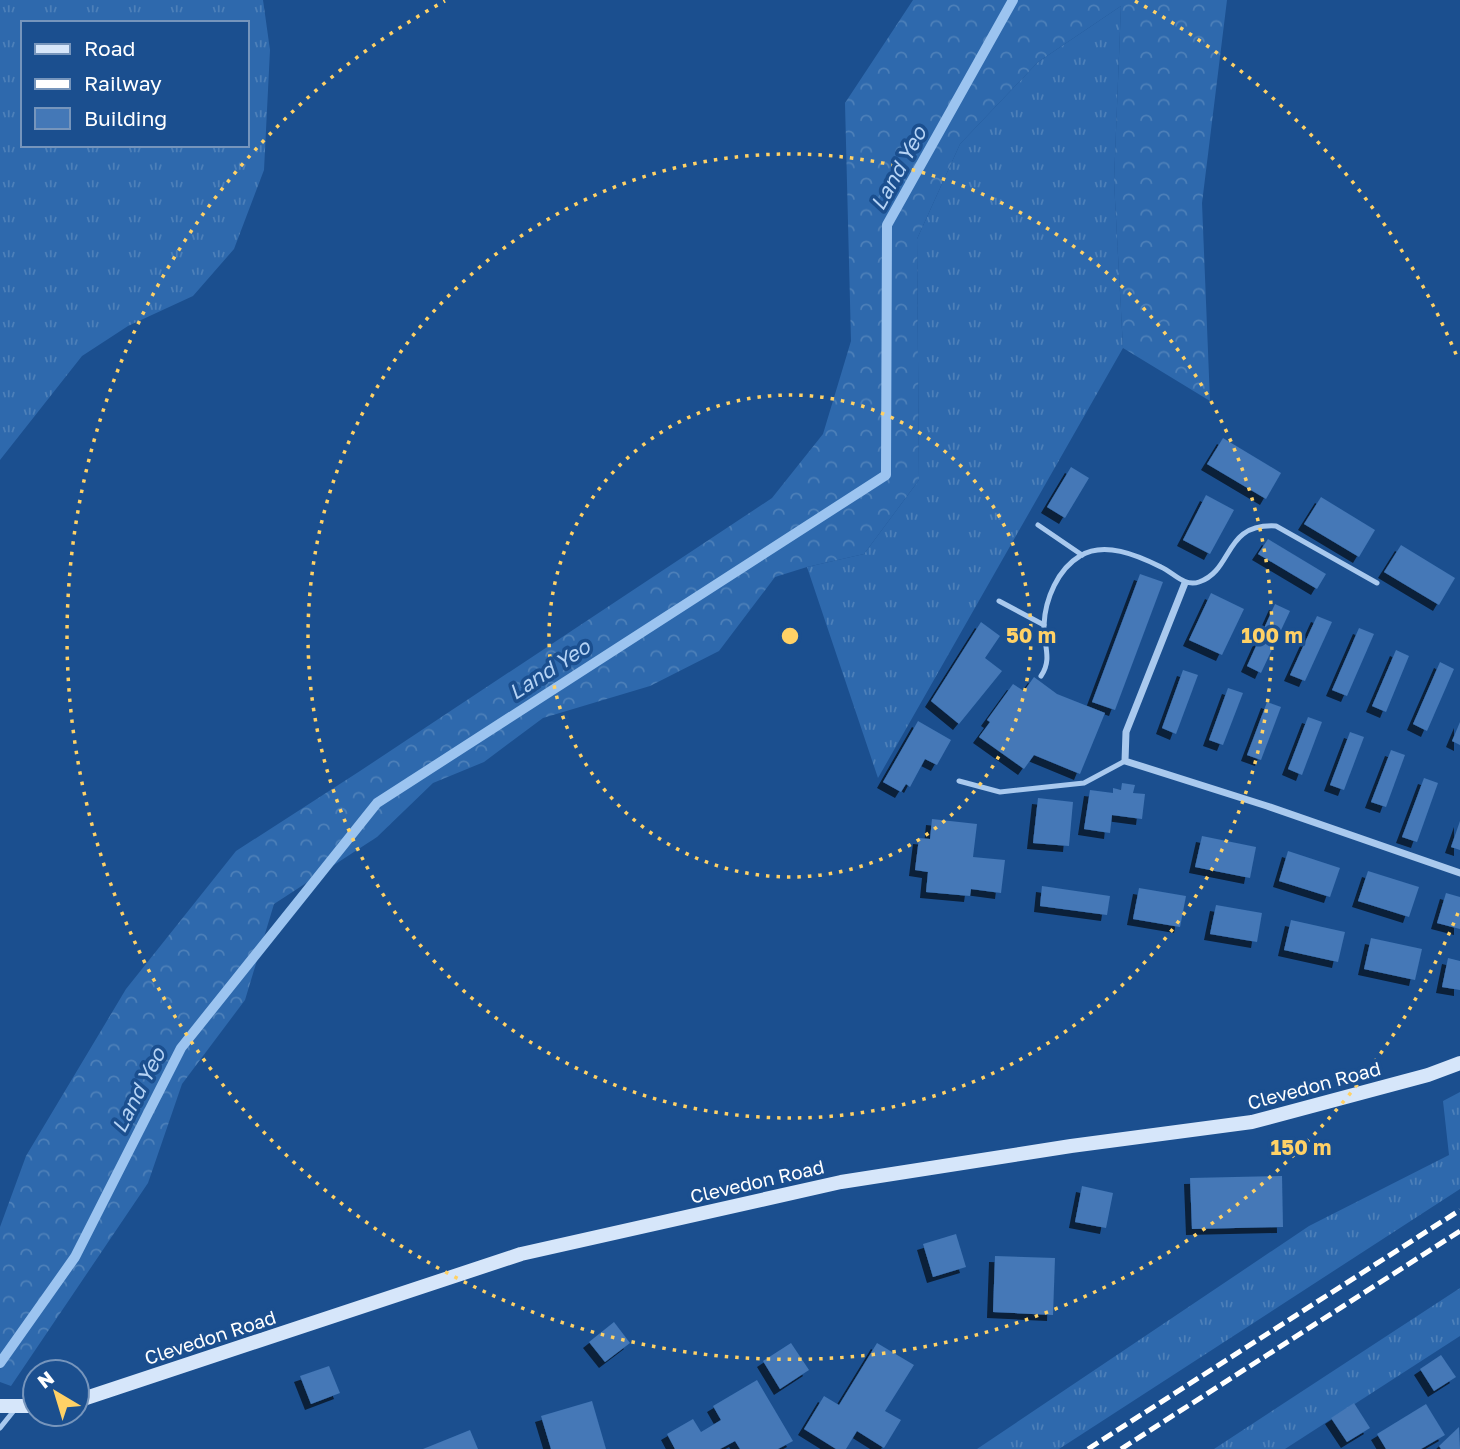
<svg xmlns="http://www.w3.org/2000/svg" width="1460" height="1449" font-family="'Golos Text',sans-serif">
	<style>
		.grass { fill: url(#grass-tufts); fill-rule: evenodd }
		.forest { fill: url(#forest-crowns) }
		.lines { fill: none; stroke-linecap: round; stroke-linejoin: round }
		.stream { stroke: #9cc4f0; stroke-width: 10 }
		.building { fill: #4478b7; filter: url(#shadow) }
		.service { stroke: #a9c9ee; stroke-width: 5 }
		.minor { stroke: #a9c9ee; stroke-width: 7 }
		.secondary { stroke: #d6e6fa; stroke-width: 14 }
		.rail { stroke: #fff; stroke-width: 5; stroke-dasharray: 12 5; stroke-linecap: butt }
		.ring { fill: none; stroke: #ffd166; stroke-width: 3.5; stroke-dasharray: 3.5 7 }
		.labels { text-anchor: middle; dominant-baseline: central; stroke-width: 7; stroke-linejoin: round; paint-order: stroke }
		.street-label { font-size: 19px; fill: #fff; stroke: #1b4f8f }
		.water-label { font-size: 21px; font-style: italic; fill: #b5d3f5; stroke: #1b4f8f }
		.centre { fill: #ffd166; stroke: #1b4f8f; stroke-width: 3.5 }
		.ring-label { font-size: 21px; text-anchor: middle; font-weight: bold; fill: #ffd166; stroke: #1b4f8f; stroke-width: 7; stroke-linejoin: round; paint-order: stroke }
	</style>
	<defs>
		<pattern id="grass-tufts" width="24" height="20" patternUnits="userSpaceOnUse" patternTransform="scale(1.75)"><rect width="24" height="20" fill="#2e69ad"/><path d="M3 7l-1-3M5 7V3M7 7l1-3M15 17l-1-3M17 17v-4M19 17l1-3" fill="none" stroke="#4d80b9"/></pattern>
		<pattern id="forest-crowns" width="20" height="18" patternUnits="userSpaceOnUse" patternTransform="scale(1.75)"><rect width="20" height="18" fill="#2e69ad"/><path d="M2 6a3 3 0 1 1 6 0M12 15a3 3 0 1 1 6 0" fill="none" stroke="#4d80b9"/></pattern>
		<filter id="shadow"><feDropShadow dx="-6" dy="6" stdDeviation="0" flood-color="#0009"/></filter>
	</defs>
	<rect width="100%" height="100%" fill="#1b4f8f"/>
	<g class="grass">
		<path d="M 0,0 L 263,0 L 270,50 L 264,170 L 234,249 L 193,296 L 128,326 L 82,356 L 0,460 ZM 23,23 L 247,23 L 247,145 L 23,145 Z"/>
		<path d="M 1121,6 L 1114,181 L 1123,348 L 878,778 L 807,567 L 864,554 L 919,480 L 917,239 L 960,144 L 1038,62 Z"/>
		<path d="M 1460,1092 L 1460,1189 L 1059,1449 L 977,1449 L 1309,1226 L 1449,1155 L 1443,1101 Z"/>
		<path d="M 1460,1288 L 1460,1336 L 1285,1449 L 1214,1449 Z"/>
	</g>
	<path class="forest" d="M 913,0 L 1227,0 L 1202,203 L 1210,401 L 1123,348 L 1114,181 L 1121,6 L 1038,62 L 960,144 L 917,239 L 919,480 L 864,554 L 807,567 L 775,577 L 719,651 L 650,686 L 543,718 L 484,762 L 433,783 L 377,837 L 274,904 L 245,1000 L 182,1084 L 148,1183 L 11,1386 L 0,1382 L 0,1227 L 26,1156 L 126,989 L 236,851 L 360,771 L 772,498 L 823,434 L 851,341 L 845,103 Z"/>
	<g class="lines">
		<path class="stream" d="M 0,1363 L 75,1257 L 181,1048 L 377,803 L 886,475 L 887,225 L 1013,0"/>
	</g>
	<g class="building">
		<path d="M 1223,438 L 1281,473 L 1266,499 L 1207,464 Z"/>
		<path d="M 1071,467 L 1089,478 L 1065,518 L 1047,507 Z"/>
		<path d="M 1206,495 L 1234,510 L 1210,554 L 1183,540 Z"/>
		<path d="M 1321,497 L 1375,530 L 1359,557 L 1304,524 Z"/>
		<path d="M 1268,539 L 1326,574 L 1317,589 L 1258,554 Z"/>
		<path d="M 1401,545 L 1455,578 L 1439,605 L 1384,572 Z"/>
		<path d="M 1140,574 L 1163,582 L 1115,710 L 1092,702 Z"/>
		<path d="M 1211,593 L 1244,609 L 1222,655 L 1189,640 Z"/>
		<path d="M 1275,604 L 1290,611 L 1261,673 L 1247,666 Z"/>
		<path d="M 1317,616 L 1332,622 L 1305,681 L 1290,675 Z"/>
		<path d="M 981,622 L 1000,636 L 985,658 L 1002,671 L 959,724 L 931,701 Z"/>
		<path d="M 1359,628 L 1374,634 L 1347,696 L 1332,690 Z"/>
		<path d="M 1396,650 L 1409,656 L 1386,712 L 1372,706 Z"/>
		<path d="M 1440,662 L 1454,669 L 1427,731 L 1413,724 Z"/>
		<path d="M 1183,670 L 1198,675 L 1176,734 L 1162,728 Z"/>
		<path d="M 1034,677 L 1057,694 L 1105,713 L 1080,774 L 1034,755 L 1024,769 L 979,737 L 990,722 L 987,720 L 1013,684 L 1024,691 Z"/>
		<path d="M 1228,688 L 1243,693 L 1223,745 L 1209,740 Z"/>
		<path d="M 1267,702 L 1281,707 L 1261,760 L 1247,755 Z"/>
		<path d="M 1308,717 L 1322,722 L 1302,775 L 1288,769 Z"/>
		<path d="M 918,721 L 951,740 L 937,765 L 925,759 L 910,787 L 906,784 L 901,792 L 883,782 Z"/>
		<path d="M 1460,722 L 1460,745 L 1452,741 Z"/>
		<path d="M 1350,732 L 1364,737 L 1344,790 L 1330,785 Z"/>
		<path d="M 1391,750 L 1405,755 L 1386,807 L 1371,802 Z"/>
		<path d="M 1424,778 L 1438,783 L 1417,842 L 1402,837 Z"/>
		<path d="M 1122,783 L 1135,785 L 1133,793 L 1145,794 L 1142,819 L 1112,815 L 1110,833 L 1084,829 L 1090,790 L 1113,793 L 1113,788 L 1121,790 Z"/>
		<path d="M 1038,798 L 1073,802 L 1069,846 L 1033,843 Z"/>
		<path d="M 932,819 L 977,824 L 973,857 L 1005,860 L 1001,893 L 971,889 L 970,896 L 926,892 L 928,872 L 915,870 L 919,838 L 930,839 Z"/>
		<path d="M 1460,821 L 1460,850 L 1451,847 Z"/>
		<path d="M 1202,836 L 1256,847 L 1250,878 L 1195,867 Z"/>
		<path d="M 1288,851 L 1340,868 L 1330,897 L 1279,881 Z"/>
		<path d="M 1368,871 L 1419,887 L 1409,917 L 1358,901 Z"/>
		<path d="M 1042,886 L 1110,896 L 1107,915 L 1040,906 Z"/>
		<path d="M 1139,888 L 1186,896 L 1180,927 L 1133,919 Z"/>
		<path d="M 1446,893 L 1460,897 L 1460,929 L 1437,923 Z"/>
		<path d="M 1216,905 L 1262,913 L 1257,942 L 1210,934 Z"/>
		<path d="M 1291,920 L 1345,932 L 1338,962 L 1284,950 Z"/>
		<path d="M 1371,938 L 1422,949 L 1415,980 L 1364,969 Z"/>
		<path d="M 1448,958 L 1460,961 L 1460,990 L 1442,987 Z"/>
		<path d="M 1282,1176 L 1283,1227 L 1192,1229 L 1190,1178 Z"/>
		<path d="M 1082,1186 L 1113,1193 L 1106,1228 L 1075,1222 Z"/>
		<path d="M 956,1234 L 966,1267 L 933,1277 L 923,1244 Z"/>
		<path d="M 995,1256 L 1055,1258 L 1053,1315 L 993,1312 Z"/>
		<path d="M 614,1322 L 630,1343 L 605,1362 L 589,1342 Z"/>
		<path d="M 791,1343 L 809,1370 L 780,1389 L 763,1361 Z"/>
		<path d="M 877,1343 L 914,1365 L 885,1411 L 901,1420 L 884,1448 L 857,1431 L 846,1449 L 836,1449 L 804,1429 L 824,1396 L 839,1405 Z"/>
		<path d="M 1441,1355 L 1456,1377 L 1434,1391 L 1420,1369 Z"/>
		<path d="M 329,1366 L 340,1393 L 311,1404 L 300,1376 Z"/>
		<path d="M 757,1380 L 793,1441 L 778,1449 L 740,1449 L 735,1441 L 720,1449 L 675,1449 L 667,1434 L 693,1419 L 701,1432 L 721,1420 L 713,1406 Z"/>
		<path d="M 592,1401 L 606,1449 L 551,1449 L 541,1416 Z"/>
		<path d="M 1354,1403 L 1370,1428 L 1347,1442 L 1331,1418 Z"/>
		<path d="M 1426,1404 L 1445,1435 L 1421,1449 L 1386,1449 L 1377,1434 Z"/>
		<path d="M 1459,1427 L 1460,1449 L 1441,1449 L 1439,1446 Z"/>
		<path d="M 470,1430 L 478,1449 L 423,1449 Z"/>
	</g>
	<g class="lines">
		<g class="service">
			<path d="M 1038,525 L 1082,555"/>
			<path d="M 999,601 L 1044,625"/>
			<path d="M 1041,676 C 1053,659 1043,644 1044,625 C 1045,599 1058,569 1080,556 C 1104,541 1137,555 1161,567 C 1174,573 1184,587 1199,582 C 1234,570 1223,523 1276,526 L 1377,583"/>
			<path d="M 959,781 L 1000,792 L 1084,783 L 1125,761"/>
			<path d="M 0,1428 L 16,1408"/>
		</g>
		<path class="minor" d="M 1185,583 L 1126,732 L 1125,761 L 1267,806 L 1460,873"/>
		<g class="secondary">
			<path d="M 77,1401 L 521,1254 L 841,1182 L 1071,1146 L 1252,1122 L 1428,1075 L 1460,1063"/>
			<path d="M 0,1406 L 35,1406"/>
		</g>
		<g class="rail">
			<path d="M 1088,1449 L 1460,1210"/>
			<path d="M 1121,1449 L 1460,1231"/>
		</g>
	</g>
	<g class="ring">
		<circle cx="790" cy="636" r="241"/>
		<circle cx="790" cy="636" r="482"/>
		<path d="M1458 913A723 723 0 1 1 445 1M1135 1A723 723 0 0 1 1458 359"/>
	</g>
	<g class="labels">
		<g class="street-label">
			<text transform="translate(1314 1085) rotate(-15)">Clevedon Road</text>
			<text transform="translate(757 1181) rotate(-13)">Clevedon Road</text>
			<text transform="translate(210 1337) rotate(-18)">Clevedon Road</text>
		</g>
		<g class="water-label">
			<text transform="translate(898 168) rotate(-61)">Land Yeo</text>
			<text transform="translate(549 669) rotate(-33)">Land Yeo</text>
			<text transform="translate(138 1090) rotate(-63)">Land Yeo</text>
		</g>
	</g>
	<circle cx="790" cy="636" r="10" class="centre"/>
	<g class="ring-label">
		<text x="1031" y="643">50 m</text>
		<text x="1272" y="643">100 m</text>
		<text x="1301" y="1155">150 m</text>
	</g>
	<rect x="21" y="21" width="228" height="126" fill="#1b4f8f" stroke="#7695bc" stroke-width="2"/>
	<rect x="35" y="44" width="35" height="10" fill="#d6e6fa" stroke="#7695bc" stroke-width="2"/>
	<text x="84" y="56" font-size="21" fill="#ffffff">Road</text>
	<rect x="35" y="79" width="35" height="10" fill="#ffffff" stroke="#7695bc" stroke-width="2"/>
	<text x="84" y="91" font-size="21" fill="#ffffff">Railway</text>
	<rect x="35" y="108" width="35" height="21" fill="#4478b7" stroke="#7695bc" stroke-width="2"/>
	<text x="84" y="126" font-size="21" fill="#ffffff">Building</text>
	<g transform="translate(56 1393) rotate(322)"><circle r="33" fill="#1b4f8f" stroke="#7695bc" stroke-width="2"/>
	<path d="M0-5L12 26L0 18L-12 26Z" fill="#ffd166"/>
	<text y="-10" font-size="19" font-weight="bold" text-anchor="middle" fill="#ffffff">N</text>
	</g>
</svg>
